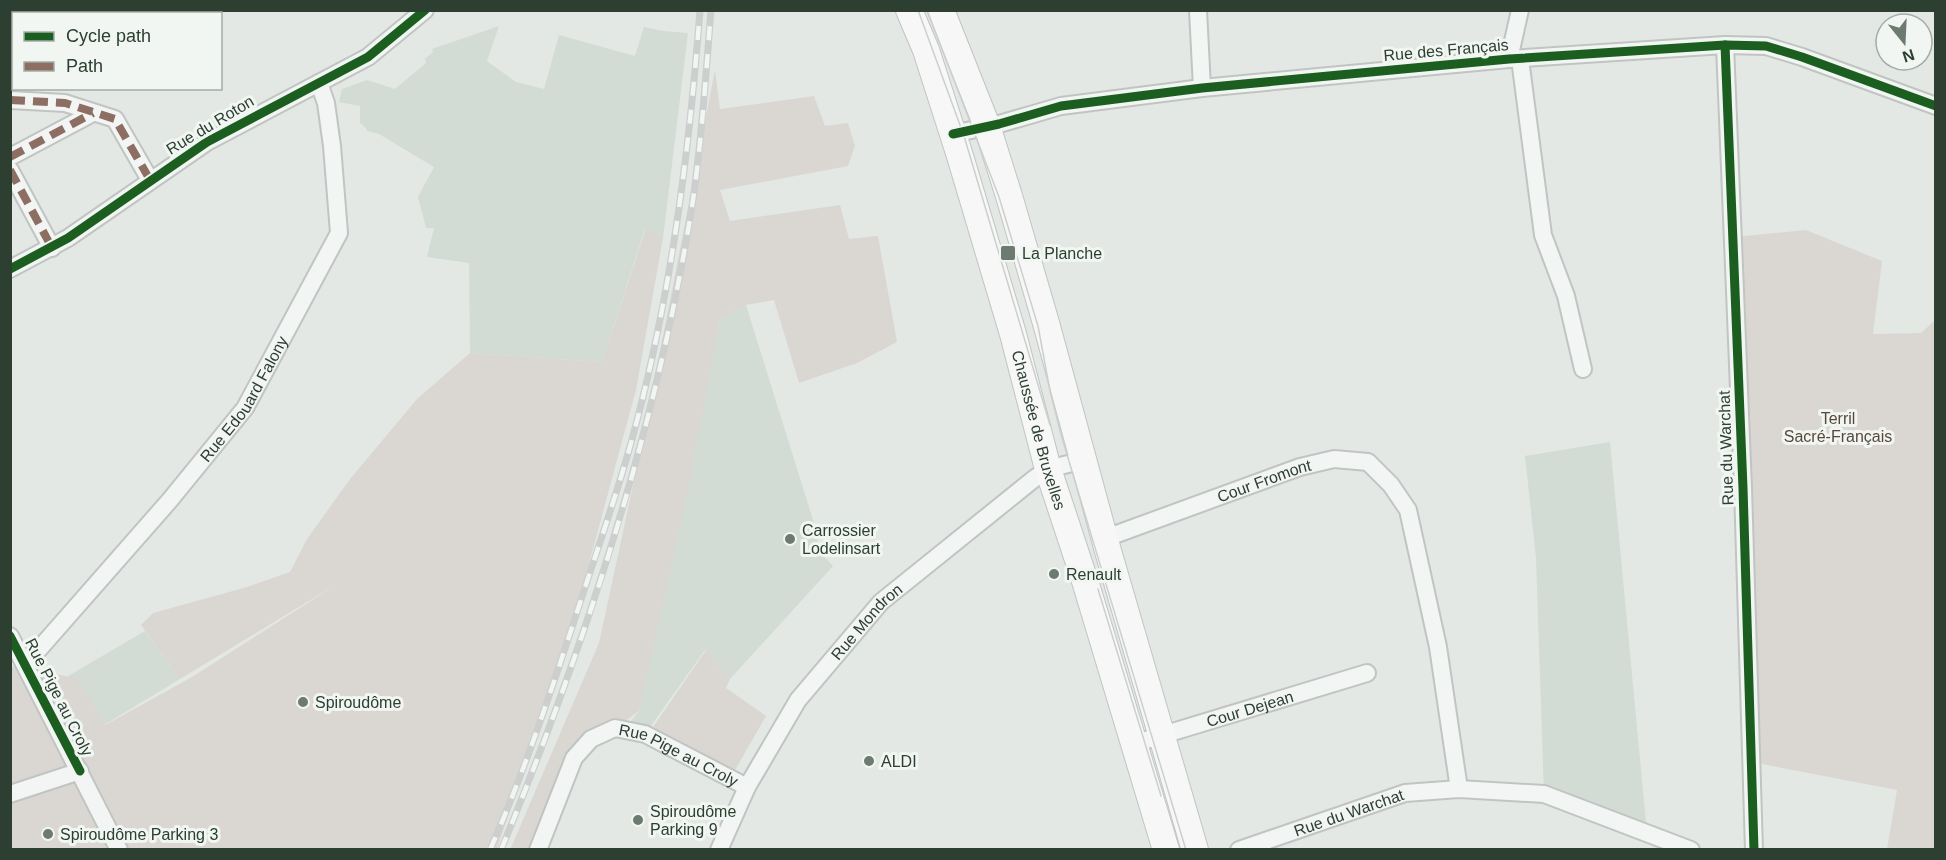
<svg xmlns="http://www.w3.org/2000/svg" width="1946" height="860" font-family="Helvetica,sans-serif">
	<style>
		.built { fill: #d2dbd4 }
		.green { fill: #dad7d3 }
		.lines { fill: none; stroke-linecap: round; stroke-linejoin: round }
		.minor-casing { stroke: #c0c5c2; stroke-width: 20 }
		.primary-casing { stroke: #c0c5c2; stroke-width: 28 }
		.minor { stroke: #f2f5f3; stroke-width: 16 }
		.primary { stroke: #f6f7f6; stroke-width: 26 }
		.tram { stroke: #cccfcd; stroke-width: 1.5 }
		.rail-casing { stroke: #cccfcd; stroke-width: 7 }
		.rail { stroke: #f1f6f3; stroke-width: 4.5; stroke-dasharray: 14; stroke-linecap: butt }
		.quiet { stroke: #8d6e63; stroke-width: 8; stroke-dasharray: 15 8; stroke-linecap: butt }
		.cycleway-casing { stroke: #f1f6f3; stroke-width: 13 }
		.cycleway { stroke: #1b5e20; stroke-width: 9 }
		.poi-dot { fill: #6c7a70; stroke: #f1f6f3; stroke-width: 2 }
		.labels { text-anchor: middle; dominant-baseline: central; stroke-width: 6; stroke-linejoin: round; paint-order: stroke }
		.street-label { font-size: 16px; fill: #2c3f31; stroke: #f1f6f3 }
		.poi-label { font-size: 16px; fill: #2c3f31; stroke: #f1f6f3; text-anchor: start }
		.park-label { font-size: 16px; fill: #59483b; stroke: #f1f6f3 }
	</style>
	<rect width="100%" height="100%" fill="#e3e8e5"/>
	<g class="built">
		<path d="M 499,26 L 487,61 L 516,82 L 544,89 L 559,35 L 635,56 L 644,27 L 663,31 L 688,33 L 663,238 L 645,229 L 602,362 L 470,353 L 469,263 L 427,257 L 434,228 L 426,228 L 418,197 L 434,167 L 379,134 L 367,131 L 366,128 L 360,123 L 360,106 L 339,102 L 342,89 L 367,80 L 395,89 L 426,63 L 425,59 L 433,52 L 432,49 Z"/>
		<path d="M 746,305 L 813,520 L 820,552 L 833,566 L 730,679 L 705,650 L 645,734 L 624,730 L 639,711 L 720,319 Z"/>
		<path d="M 1610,442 L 1647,833 L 1544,794 L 1536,558 L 1525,456 Z"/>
		<path d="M 145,631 L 180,679 L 104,725 L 68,676 Z"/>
	</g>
	<g class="green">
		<path d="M 715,70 L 720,109 L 814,96 L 825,126 L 848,123 L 855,146 L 848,166 L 720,190 L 730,221 L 840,205 L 849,239 L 878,236 L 897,342 L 857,363 L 799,383 L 774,300 L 746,305 L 720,319 L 685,504 L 639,711 L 574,758 L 532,849 L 510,850 L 599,643 L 641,448 Z"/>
		<path d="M 646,228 L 663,238 L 636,390 L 567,645 L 497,849 L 11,850 L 11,666 L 77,678 L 105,725 L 192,677 L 337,584 L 180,679 L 141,625 L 153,613 L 247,587 L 290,572 L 307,539 L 350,479 L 417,399 L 470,353 L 602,362 Z"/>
		<path d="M 1806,230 L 1882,261 L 1873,334 L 1921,333 L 1935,320 L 1935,849 L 1887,849 L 1897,790 L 1751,762 L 1733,237 Z"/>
		<path d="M 706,650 L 730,679 L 726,688 L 766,716 L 734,772 L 653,727 Z"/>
	</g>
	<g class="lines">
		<g class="minor-casing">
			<g id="minor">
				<path d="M 1198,10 L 1202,88"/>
				<path d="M 1725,45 L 1743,488 L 1754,850"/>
				<path d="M 1509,59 L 1520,10"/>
				<path d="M 1520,59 L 1543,235 L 1566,296 L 1583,369"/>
				<path d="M 10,100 L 65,103 L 115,119 L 150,180"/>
				<path d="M 953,134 L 999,124 L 1061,106 L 1202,88 L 1509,59 L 1725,45 L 1766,46 L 1802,57 L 1936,106"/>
				<path d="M 10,157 L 93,113"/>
				<path d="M 10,170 L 52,248"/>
				<path d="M 10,269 L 68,238 L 207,142 L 368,57 L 425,10"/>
				<path id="s1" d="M 1105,540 L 1114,535 L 1300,467 L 1334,459 L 1368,462 L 1391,485 L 1408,510 L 1438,647 L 1459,789"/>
				<path d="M 10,636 L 119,850"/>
				<path id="s2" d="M 26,664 L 170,500 L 245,408 L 339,233 L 332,146 L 326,103 L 319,83"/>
				<path id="s3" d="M 1133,744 L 1367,673"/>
				<path d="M 10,794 L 80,771"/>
				<path id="s4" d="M 538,850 L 574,758 L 591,739 L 615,728 L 645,734 L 747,787"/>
				<path id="s5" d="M 719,850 L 747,787 L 798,700 L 881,602 L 1035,478 L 1048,469 L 1084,460"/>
				<path id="s6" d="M 1239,850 L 1405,793 L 1459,789 L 1544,794 L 1691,850"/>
			</g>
		</g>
		<g class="primary-casing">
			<g id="primary">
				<path id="s7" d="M 909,10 L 926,50 L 960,156 L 1013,334 L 1048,469 L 1085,581 L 1166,850"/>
				<path d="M 941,10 L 987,126 L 1009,196 L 1046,323 L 1108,551 L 1195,850"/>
			</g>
		</g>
		<use href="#minor" class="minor"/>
		<use href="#primary" class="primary"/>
		<g class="tram">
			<path d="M 918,10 L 964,136 L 1050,425"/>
			<path d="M 927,10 L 999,197 L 1038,326 L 1050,391 L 1062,438 L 1186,850"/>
			<path d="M 1098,589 L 1161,796"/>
		</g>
		<g class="rail-casing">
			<g id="rail">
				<path d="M 490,850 C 525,770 553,686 580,603 C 597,550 616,497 631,443 C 670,302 689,156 700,10"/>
				<path d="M 501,850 C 587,641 658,423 693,200 C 702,137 706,74 711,10"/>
			</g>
		</g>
		<use href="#rail" class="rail"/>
		<g class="quiet">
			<path d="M 10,100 L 65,103 L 115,119 L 150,180"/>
			<path d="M 10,157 L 93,113"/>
			<path d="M 10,170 L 52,248"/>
		</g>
		<g class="cycleway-casing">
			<g id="cycleway">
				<path d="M 1725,45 L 1743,488 L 1754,850"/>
				<path d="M 953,134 L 999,124 L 1061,106 L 1202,88 L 1509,59 L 1725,45 L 1766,46 L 1802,57 L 1936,106"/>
				<path d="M 10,269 L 68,238 L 207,142 L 368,57 L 425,10"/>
				<path d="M 10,636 L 80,771"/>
			</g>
		</g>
		<use href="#cycleway" class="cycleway"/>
	</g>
	<g class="poi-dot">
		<rect x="1000" y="245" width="16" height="16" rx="3"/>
		<circle cx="790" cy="539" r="6"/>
		<circle cx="1054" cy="574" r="6"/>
		<circle cx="303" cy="702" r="6"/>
		<circle cx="869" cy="761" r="6"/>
		<circle cx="638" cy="820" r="6"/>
		<circle cx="48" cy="834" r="6"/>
	</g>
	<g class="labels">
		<g class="street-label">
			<text transform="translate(1446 50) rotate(-5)">Rue des Français</text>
			<text transform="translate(210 125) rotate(-31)">Rue du Roton</text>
			<text stroke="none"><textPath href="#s2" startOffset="344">Rue Edouard Falony</textPath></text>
			<text stroke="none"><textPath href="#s7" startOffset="440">Chaussée de Bruxelles</textPath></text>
			<text transform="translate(1726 448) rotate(-92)">Rue du Warchat</text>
			<text stroke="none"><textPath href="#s1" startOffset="170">Cour Fromont</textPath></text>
			<text stroke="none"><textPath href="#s5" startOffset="274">Rue Mondron</textPath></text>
			<text transform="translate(59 697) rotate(63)">Rue Pige au Croly</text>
			<text stroke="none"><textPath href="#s3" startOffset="122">Cour Dejean</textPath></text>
			<text stroke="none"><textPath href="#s4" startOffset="220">Rue Pige au Croly</textPath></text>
			<text stroke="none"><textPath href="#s6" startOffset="116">Rue du Warchat</textPath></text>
		</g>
		<g class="poi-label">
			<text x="1022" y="253">La Planche</text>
			<text x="802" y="530">Carrossier<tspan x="802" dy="18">Lodelinsart</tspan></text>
			<text x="1066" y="574">Renault</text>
			<text x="315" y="702">Spiroudôme</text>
			<text x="881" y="761">ALDI</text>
			<text x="650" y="811">Spiroudôme<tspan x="650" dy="18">Parking 9</tspan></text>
			<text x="60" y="834">Spiroudôme Parking 3</text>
		</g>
		<g class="park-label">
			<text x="1838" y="418">Terril<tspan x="1838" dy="18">Sacré-Français</tspan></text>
		</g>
	</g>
	<rect width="1946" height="860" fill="none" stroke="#2c3f31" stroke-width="24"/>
	<rect x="12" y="12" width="210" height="78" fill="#f1f6f3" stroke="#a2ada5" stroke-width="1.5"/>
	<rect x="24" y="32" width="30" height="9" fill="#1b5e20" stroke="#a2ada5" stroke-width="1.5"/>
	<text x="66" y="42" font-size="18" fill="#2c3f31">Cycle path</text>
	<rect x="24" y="62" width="30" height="9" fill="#8d6e63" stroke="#a2ada5" stroke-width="1.5"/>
	<text x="66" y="72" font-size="18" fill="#2c3f31">Path</text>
	<g transform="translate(1904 42) rotate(162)"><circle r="28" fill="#f1f6f3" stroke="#a2ada5" stroke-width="1.5"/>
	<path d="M0-4.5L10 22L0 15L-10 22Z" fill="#6c7a70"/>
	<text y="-9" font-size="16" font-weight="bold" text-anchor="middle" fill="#2c3f31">N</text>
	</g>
</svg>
